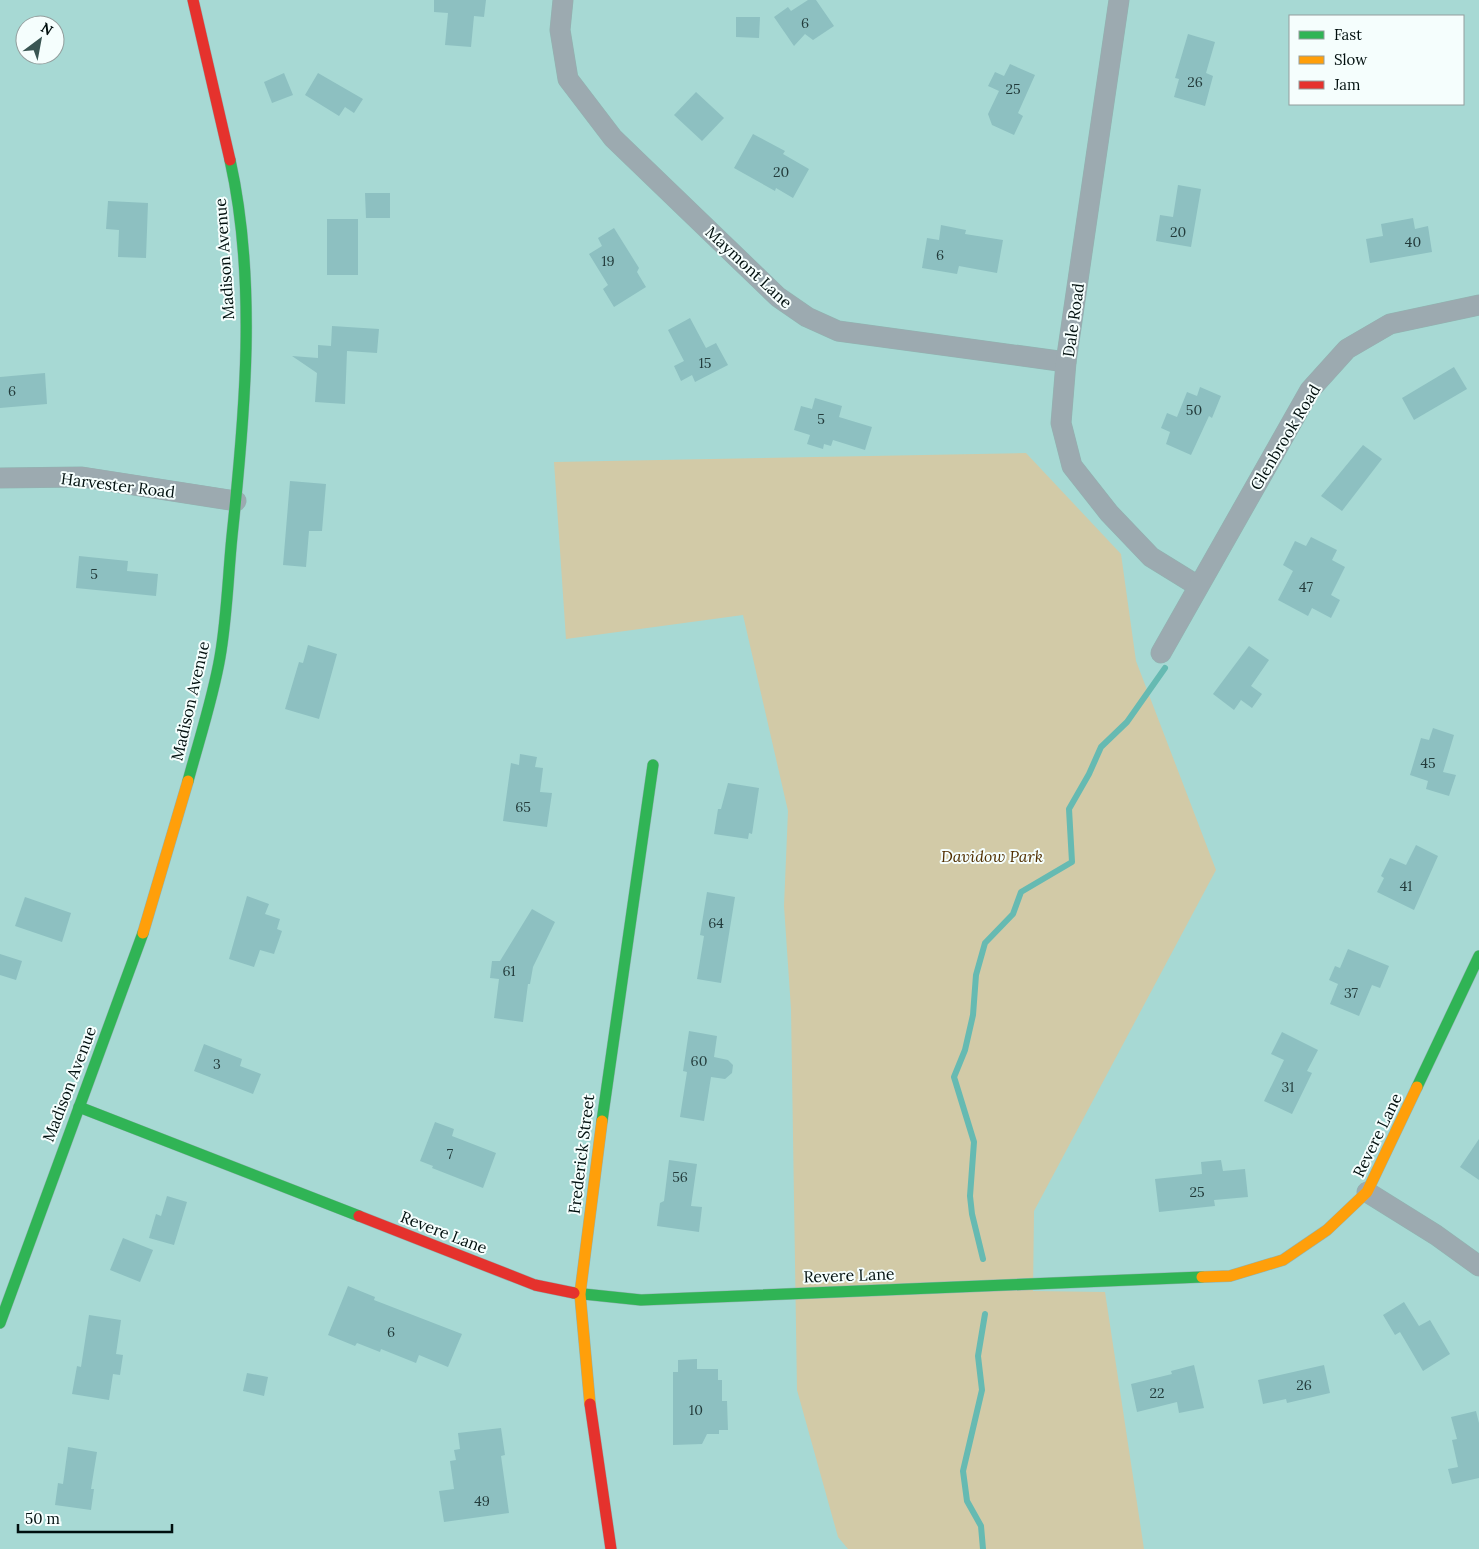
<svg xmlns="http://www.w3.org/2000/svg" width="1479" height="1549" font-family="Lora,serif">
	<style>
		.green { fill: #d2caa7 }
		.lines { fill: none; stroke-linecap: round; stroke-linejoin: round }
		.stream { stroke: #66bab2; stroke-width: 6 }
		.building { fill: #8dc0c1 }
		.street-casing { stroke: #90b4b1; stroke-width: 21 }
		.fast-casing { stroke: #90b4b1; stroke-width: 12 }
		.slow-casing { stroke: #90b4b1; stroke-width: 12 }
		.jam-casing { stroke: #90b4b1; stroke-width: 12 }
		.street { stroke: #9caab0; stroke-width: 20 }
		.fast { stroke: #30b455; stroke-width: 11 }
		.slow { stroke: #ff9f0a; stroke-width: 11 }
		.jam { stroke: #e5322d; stroke-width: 11 }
		.labels { text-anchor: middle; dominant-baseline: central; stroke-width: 4; stroke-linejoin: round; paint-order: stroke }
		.number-label { font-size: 14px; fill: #233b3b }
		.street-label { font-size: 16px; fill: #000f0e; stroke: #f5fefd }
		.park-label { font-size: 16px; font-style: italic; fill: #512f01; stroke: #f5fefd }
	</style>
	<rect width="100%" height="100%" fill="#a7d9d4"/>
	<path class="green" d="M 1026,453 L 1121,554 L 1136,661 L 1216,870 L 1034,1211 L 1033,1291 L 1105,1292 L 1144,1549 L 848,1549 L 838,1537 L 797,1390 L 791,1009 L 784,906 L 788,811 L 743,615 L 566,639 L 554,462 Z"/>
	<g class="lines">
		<g class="stream">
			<path d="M 983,1259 L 972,1214 L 970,1196 L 974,1142 L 954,1077 L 965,1050 L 973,1015 L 976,975 L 985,943 L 1013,914 L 1021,892 L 1072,862 L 1069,809 L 1089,774 L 1101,747 L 1127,722 L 1165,668"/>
			<path d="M 983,1549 L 981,1526 L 967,1501 L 963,1471 L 982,1390 L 978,1356 L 985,1314"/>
		</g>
	</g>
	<g class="building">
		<path d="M 434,0 L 486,0 L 484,17 L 474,16 L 471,47 L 445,45 L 448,13 L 434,12 Z"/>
		<path d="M 808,0 L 816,0 L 834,26 L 813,40 L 805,34 L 794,46 L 774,17 L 788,7 L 791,11 Z"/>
		<path d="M 736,17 L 760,17 L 759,38 L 736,37 Z"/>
		<path d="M 1188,34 L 1215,42 L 1206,73 L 1213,76 L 1205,106 L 1174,97 L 1179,79 L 1175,78 Z"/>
		<path d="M 1010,64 L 1035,75 L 1018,113 L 1023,116 L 1014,135 L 992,125 L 988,114 L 999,91 L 988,86 L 995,72 L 1004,76 Z"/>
		<path d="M 284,73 L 293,95 L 272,103 L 264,82 Z"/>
		<path d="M 318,73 L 363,99 L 354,113 L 345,107 L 339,116 L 305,95 Z"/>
		<path d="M 696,92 L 724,118 L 702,141 L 674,115 Z"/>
		<path d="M 753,134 L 785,151 L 783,154 L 809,169 L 793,198 L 776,188 L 775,191 L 734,168 Z"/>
		<path d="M 1178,185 L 1201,189 L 1191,247 L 1156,241 L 1160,215 L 1173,217 Z"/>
		<path d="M 365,193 L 390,193 L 390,218 L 366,218 Z"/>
		<path d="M 108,201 L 148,203 L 146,258 L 118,257 L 119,230 L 106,229 Z"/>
		<path d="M 1413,218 L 1415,229 L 1428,226 L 1432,252 L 1370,263 L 1366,239 L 1383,236 L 1381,224 Z"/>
		<rect x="327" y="219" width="31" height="56"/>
		<path d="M 941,225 L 966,230 L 965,234 L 1003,240 L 997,273 L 959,266 L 957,274 L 922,268 L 927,238 L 939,240 Z"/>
		<path d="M 614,228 L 639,268 L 637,272 L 646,287 L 614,307 L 603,289 L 608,285 L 589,254 L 602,246 L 598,238 Z"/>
		<path d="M 690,318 L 706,348 L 716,343 L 728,365 L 695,382 L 692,375 L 681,381 L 674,366 L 684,361 L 668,330 Z"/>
		<path d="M 332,326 L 379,329 L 377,353 L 347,351 L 345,404 L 315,402 L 317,373 L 292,356 L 318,358 L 318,345 L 331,346 Z"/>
		<path d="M 1454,367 L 1467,389 L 1414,420 L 1402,398 Z"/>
		<path d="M 45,373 L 47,404 L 0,408 L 0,377 Z"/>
		<path d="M 1200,387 L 1221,396 L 1212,418 L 1209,416 L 1191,455 L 1166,444 L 1170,432 L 1161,428 L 1167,413 L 1177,417 L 1187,392 L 1197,396 Z"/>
		<path d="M 815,398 L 842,406 L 839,417 L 872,427 L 865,450 L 833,440 L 831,446 L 824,444 L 823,449 L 807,444 L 810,435 L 794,430 L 801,406 L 812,409 Z"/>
		<path d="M 1363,445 L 1382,459 L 1342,511 L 1321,496 Z"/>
		<path d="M 290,481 L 326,484 L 322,531 L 309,531 L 306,567 L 283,565 Z"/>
		<path d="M 1311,537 L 1337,550 L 1332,560 L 1345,567 L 1331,595 L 1340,600 L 1331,618 L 1312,608 L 1308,616 L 1278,600 L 1293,571 L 1283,565 L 1295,541 L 1306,546 Z"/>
		<path d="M 79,556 L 128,561 L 127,571 L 158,574 L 156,596 L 76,588 Z"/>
		<path d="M 308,645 L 337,654 L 319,719 L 285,709 L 299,662 L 303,663 Z"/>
		<path d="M 1249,646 L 1269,660 L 1251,686 L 1262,694 L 1252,708 L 1241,700 L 1234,710 L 1213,694 Z"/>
		<path d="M 1433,728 L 1454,735 L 1443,772 L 1456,775 L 1449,796 L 1426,789 L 1428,781 L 1410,775 L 1421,738 L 1429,740 Z"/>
		<path d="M 520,754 L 537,757 L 535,767 L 543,768 L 540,792 L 552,793 L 547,827 L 503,821 L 511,763 L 519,765 Z"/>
		<path d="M 728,783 L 759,788 L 752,834 L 749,833 L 748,839 L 714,834 L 718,809 L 721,809 Z"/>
		<path d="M 1416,845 L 1438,856 L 1414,910 L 1377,892 L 1384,878 L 1381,876 L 1390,858 L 1406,865 Z"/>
		<path d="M 707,892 L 735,897 L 721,983 L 697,979 L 704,936 L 700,935 Z"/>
		<path d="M 247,896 L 269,904 L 265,914 L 280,919 L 277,929 L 282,931 L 274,954 L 260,950 L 254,967 L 229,959 Z"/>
		<path d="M 25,897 L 71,913 L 62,942 L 15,926 Z"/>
		<path d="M 532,909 L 555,922 L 533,967 L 530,984 L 528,984 L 523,1022 L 494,1018 L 499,979 L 490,978 L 492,961 L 500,961 Z"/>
		<path d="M 1348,949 L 1389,966 L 1380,988 L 1372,985 L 1359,1016 L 1330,1004 L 1338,984 L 1329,980 L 1335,966 L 1340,968 Z"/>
		<path d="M 0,954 L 22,961 L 16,980 L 0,975 Z"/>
		<path d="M 689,1031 L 717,1036 L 714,1057 L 728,1060 L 733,1065 L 732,1073 L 725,1079 L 711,1077 L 704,1121 L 680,1117 L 687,1072 L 683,1071 Z"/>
		<path d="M 1282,1032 L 1318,1050 L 1307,1071 L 1312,1073 L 1292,1114 L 1264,1101 L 1284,1060 L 1271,1054 Z"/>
		<path d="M 204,1044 L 242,1059 L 240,1066 L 261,1074 L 253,1094 L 194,1071 Z"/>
		<path d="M 435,1122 L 454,1129 L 452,1136 L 496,1153 L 483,1188 L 432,1168 L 433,1166 L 420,1161 Z"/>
		<path d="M 1479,1139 L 1479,1180 L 1460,1167 Z"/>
		<path d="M 669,1160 L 697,1164 L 691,1206 L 702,1207 L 699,1232 L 657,1226 L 660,1203 L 664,1201 Z"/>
		<path d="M 1221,1160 L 1223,1171 L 1245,1169 L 1248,1197 L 1214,1200 L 1215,1206 L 1159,1212 L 1155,1179 L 1202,1174 L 1201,1162 Z"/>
		<path d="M 167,1196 L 187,1202 L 174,1245 L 149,1238 L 156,1214 L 161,1216 Z"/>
		<path d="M 123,1238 L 153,1250 L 140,1282 L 110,1270 Z"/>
		<path d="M 348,1286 L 375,1297 L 374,1300 L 462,1334 L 448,1367 L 419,1355 L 416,1363 L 381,1349 L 380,1352 L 357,1343 L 355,1346 L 328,1335 Z"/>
		<path d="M 1404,1302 L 1419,1326 L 1430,1320 L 1450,1354 L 1423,1371 L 1400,1332 L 1395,1335 L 1383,1315 Z"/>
		<path d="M 89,1315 L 121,1320 L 116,1354 L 123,1355 L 120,1375 L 113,1374 L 109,1400 L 72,1394 L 77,1366 L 81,1367 Z"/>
		<path d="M 697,1359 L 697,1369 L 718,1369 L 718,1380 L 722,1380 L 722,1401 L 727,1401 L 728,1430 L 719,1430 L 719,1434 L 707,1434 L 702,1444 L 673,1445 L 673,1372 L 678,1372 L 678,1360 Z"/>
		<path d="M 1194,1365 L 1204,1408 L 1179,1413 L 1177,1402 L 1137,1412 L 1131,1384 L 1172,1374 L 1171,1371 Z"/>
		<path d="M 1324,1365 L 1330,1393 L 1287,1403 L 1286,1399 L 1263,1404 L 1258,1380 Z"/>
		<path d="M 247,1373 L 268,1377 L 264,1396 L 243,1391 Z"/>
		<path d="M 1476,1411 L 1479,1423 L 1479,1478 L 1452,1484 L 1448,1469 L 1458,1467 L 1452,1440 L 1457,1439 L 1451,1417 Z"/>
		<path d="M 501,1428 L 505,1455 L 501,1456 L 509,1513 L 444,1522 L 439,1491 L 454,1489 L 450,1461 L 456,1460 L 454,1450 L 460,1449 L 458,1433 Z"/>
		<path d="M 68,1447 L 97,1452 L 91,1489 L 94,1489 L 91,1510 L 55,1505 L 58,1483 L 63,1484 Z"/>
	</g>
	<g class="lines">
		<g class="street-casing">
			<g id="street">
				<path d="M 563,0 L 560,30 L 568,79 L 613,138 L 778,297 L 807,317 L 838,331 L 1066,362"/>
				<path d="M 1119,0 L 1066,362 L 1061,423 L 1072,466 L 1109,513 L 1151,557 L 1198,586"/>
				<path d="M 0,478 L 82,477 L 236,501"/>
				<path d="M 1161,653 L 1310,390 L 1347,349 L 1390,324 L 1479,305"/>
				<path d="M 1367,1192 L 1436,1235 L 1479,1266"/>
			</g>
		</g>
		<g class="fast-casing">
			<g id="fast">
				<path d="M 188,781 C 199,740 213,698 220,657 C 227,617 228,576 232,536 C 245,414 257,281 230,160"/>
				<path d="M 1417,1087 L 1479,956"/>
				<path d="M 79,1107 L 359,1216"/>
				<path d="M 602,1121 L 653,765"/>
				<path d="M 574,1293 L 641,1300 L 1202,1277"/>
				<path d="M 0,1323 L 143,933"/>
			</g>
		</g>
		<g class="slow-casing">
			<g id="slow">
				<path d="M 143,933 L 188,781"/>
				<path d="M 1202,1277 L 1230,1276 L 1283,1260 L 1327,1230 L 1367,1192 L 1417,1087"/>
				<path d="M 590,1404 L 580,1294 L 602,1121"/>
			</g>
		</g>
		<g class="jam-casing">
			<g id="jam">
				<path d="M 193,0 L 230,160"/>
				<path d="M 359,1216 L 535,1285 L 574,1293"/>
				<path d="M 590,1404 L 611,1549"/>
			</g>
		</g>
		<use href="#street" class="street"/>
		<use href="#fast" class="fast"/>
		<use href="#slow" class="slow"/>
		<use href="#jam" class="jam"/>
	</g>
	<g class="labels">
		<g class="number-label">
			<text x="805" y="23">6</text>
			<text x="1195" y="82">26</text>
			<text x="1013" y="89">25</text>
			<text x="781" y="172">20</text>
			<text x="1178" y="232">20</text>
			<text x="1413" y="242">40</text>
			<text x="940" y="255">6</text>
			<text x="608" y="261">19</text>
			<text x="705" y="363">15</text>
			<text x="12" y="391">6</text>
			<text x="1194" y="410">50</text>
			<text x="821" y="419">5</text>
			<text x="94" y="574">5</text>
			<text x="1306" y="587">47</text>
			<text x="1428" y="763">45</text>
			<text x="523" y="807">65</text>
			<text x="1406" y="886">41</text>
			<text x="716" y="923">64</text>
			<text x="509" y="971">61</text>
			<text x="1351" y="993">37</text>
			<text x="699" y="1061">60</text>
			<text x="217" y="1064">3</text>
			<text x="1288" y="1087">31</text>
			<text x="450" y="1154">7</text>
			<text x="680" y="1177">56</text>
			<text x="1197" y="1192">25</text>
			<text x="391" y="1332">6</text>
			<text x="1304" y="1385">26</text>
			<text x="1157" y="1393">22</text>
			<text x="696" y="1410">10</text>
			<text x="482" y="1501">49</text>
		</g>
		<g class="street-label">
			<text transform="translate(224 259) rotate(-94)">Madison Avenue</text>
			<text transform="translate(749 267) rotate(43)">Maymont Lane</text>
			<text transform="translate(1073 320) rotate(-82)">Dale Road</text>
			<text transform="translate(1285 437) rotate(-59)">Glenbrook Road</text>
			<text transform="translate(118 485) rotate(7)">Harvester Road</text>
			<text transform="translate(190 701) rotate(-77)">Madison Avenue</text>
			<text transform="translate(69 1084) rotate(-69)">Madison Avenue</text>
			<text transform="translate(1377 1135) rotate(-64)">Revere Lane</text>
			<text transform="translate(581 1154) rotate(-83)">Frederick Street</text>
			<text transform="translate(444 1232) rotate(21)">Revere Lane</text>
			<text transform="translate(849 1275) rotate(-2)">Revere Lane</text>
		</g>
		<g class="park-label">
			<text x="992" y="856">Davidow Park</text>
		</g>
	</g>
	<rect x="1289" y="15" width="175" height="90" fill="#f5fefd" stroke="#939e9d"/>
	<rect x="1299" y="31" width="25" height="8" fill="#30b455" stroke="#939e9d"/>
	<text x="1334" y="40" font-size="15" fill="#000f0e">Fast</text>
	<rect x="1299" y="56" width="25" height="8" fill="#ff9f0a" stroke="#939e9d"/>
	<text x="1334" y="65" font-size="15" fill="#000f0e">Slow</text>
	<rect x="1299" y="81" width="25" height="8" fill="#e5322d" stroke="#939e9d"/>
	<text x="1334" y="90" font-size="15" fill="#000f0e">Jam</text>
	<g transform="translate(40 40) rotate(32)"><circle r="24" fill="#f5fefd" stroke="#939e9d"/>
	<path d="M0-4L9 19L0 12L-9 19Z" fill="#3a5653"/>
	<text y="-8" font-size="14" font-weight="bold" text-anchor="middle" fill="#000f0e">N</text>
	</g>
	<path d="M18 1524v8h154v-8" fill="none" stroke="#000f0e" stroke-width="2.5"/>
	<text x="25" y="1524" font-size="15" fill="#000f0e" stroke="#f5fefd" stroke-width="4" paint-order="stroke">50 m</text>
</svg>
